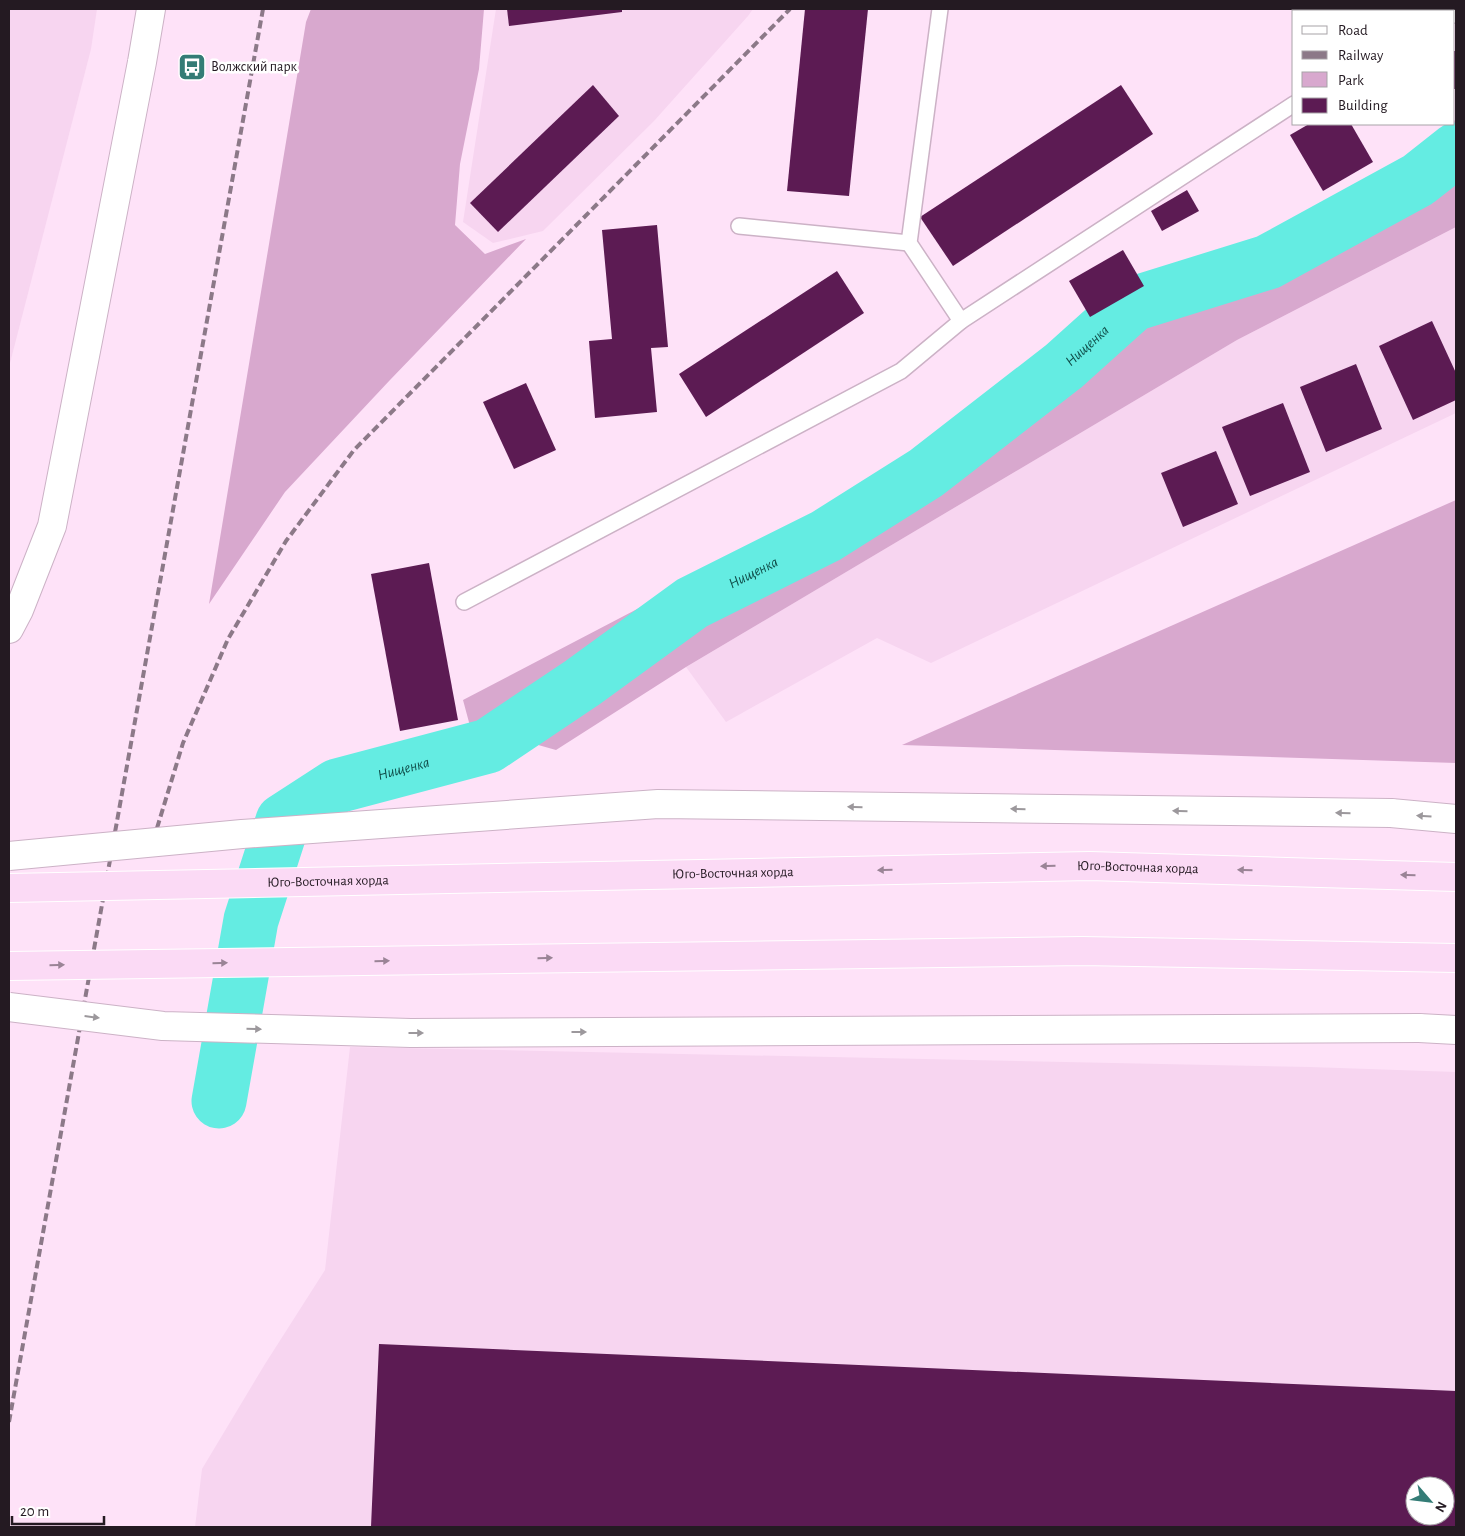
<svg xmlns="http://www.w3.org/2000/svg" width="1465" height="1536" font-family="'Alegreya Sans',sans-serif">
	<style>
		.built { fill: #f7d5f0; fill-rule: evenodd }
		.green { fill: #d8a8ce }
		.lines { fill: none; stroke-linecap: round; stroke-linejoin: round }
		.river { stroke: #64ece2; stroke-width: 55 }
		.building { fill: #5c1b53; fill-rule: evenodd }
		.service-casing { stroke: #ccb2c6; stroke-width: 18 }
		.tertiary-casing { stroke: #ccb2c6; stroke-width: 30 }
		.secondary-casing { stroke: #ccb2c6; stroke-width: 30 }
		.service { stroke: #fff; stroke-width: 15 }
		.tertiary { stroke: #fff; stroke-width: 28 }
		.secondary { stroke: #fff; stroke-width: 28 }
		.rail { stroke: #8c7988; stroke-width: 4; stroke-dasharray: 8 4; stroke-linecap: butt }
		.tertiary-bridge-casing { stroke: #ccb2c6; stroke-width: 30; stroke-linecap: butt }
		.primary-bridge-casing { stroke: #fff; stroke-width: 30; stroke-linecap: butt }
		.tertiary-bridge { stroke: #fff; stroke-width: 28 }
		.primary-bridge { stroke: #fbdaf5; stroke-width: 28 }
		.oneway { fill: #9c989c }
		.oneway2 { fill: #9a8496 }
		.labels { text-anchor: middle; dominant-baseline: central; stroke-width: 5; stroke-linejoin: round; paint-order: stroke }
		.poi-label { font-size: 14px; fill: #241a22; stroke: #fff; text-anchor: start }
		.street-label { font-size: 14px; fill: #241a22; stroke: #fff }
		.water-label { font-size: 15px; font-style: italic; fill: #0f4c48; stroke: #fff }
	</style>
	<rect width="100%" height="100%" fill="#fee2f8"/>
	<g class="built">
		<path d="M 9,9 L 97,9 L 91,49 L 9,367 Z"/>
		<path d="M 496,9 L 753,9 L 748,16 L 654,121 L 543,231 L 493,243 L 463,222 Z"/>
		<path d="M 1456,227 L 1456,413 L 931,663 L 877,638 L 726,722 L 686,667 L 1237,340 Z"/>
		<path d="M 350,1047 L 1310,1067 L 1456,1072 L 1456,1527 L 195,1527 L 202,1469 L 265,1364 L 325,1270 ZM 1415,1486 L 1445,1486 L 1445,1516 L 1415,1516 Z"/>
	</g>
	<g class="green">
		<path d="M 311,9 L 484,9 L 479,69 L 460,164 L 455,225 L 485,254 L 526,239 L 390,380 L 285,492 L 209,604 L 306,22 Z"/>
		<path d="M 1456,119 L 1456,227 L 1237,340 L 686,667 L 556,750 L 470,726 L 463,700 L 840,503 L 1412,154 L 1450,124 L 1454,124 L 1454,121 Z"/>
		<path d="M 1456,500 L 1456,763 L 902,745 Z"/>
	</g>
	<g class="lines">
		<path class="river" id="s1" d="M 219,1101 L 251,920 L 283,821 L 337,786 L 488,746 L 582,683 L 692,603 L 826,536 L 926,473 L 1064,366 L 1133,304 L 1268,262 L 1418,180 L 1456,150"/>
	</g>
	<g class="building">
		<path d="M 507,9 L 622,9 L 622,12 L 509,26 Z"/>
		<path d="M 805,9 L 868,9 L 849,196 L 787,191 Z"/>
		<rect x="1454" y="51" width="2" height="38"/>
		<path d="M 593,85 L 619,116 L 498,232 L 470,203 Z"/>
		<path d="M 1121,85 L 1153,134 L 953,266 L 920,217 Z"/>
		<path d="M 1309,124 L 1351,124 L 1373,162 L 1323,191 L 1290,135 Z"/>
		<path d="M 1187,190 L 1199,211 L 1162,231 L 1151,211 Z"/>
		<path d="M 657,225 L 668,347 L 651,348 L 657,412 L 595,418 L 589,341 L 612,339 L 602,230 Z"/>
		<path d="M 1123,250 L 1144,286 L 1090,317 L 1069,281 Z"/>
		<path d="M 837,271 L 864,313 L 706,417 L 679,374 Z"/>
		<path d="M 1432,321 L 1456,373 L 1456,400 L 1413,420 L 1379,346 Z"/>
		<path d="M 1356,364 L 1382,429 L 1326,452 L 1300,387 Z"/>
		<path d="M 526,383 L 556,450 L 514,469 L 483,402 Z"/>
		<path d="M 1283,403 L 1310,472 L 1250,496 L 1222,427 Z"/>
		<path d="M 1216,451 L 1238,504 L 1183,527 L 1161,473 Z"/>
		<path d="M 429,563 L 458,720 L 400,731 L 371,574 Z"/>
		<path d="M 379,1344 L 1456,1391 L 1456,1527 L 371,1527 ZM 1415,1486 L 1445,1486 L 1445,1516 L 1415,1516 Z"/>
	</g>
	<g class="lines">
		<g class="service-casing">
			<g id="service">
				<path d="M 940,9 L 909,243 L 961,321 L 1294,104"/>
				<path d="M 1454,15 L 1456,14"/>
				<path d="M 739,226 L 909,243"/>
				<path d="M 464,602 L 901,371 L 961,321"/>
			</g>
		</g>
		<g class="tertiary-casing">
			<g id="tertiary">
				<path d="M 1391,813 L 1456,819"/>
				<path d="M 1419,1028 L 1456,1030"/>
			</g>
		</g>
		<g class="secondary-casing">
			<path id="secondary" d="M 9,629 L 19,610 L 52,526 L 142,62 L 151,9"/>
		</g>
		<use href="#service" class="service"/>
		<use href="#tertiary" class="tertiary"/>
		<use href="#secondary" class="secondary"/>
		<g class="rail">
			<path d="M 150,851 L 183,743 L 228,639 L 286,541 L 354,450 L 790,9"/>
			<path d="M 9,1422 L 263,9"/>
		</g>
		<g class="tertiary-bridge-casing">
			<g id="tertiary-bridge">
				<path d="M 9,856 L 242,834 L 658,804 L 1391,813"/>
				<path d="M 9,1007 L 163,1026 L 411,1033 L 1419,1028"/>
			</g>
		</g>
		<g class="primary-bridge-casing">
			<g id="primary-bridge">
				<path id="s2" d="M 9,888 L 1090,866 L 1456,877"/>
				<path d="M 9,966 L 1082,951 L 1456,958"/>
			</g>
		</g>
		<use href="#tertiary-bridge" class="tertiary-bridge"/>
		<use href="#primary-bridge" class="primary-bridge"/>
	</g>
	<defs><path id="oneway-solid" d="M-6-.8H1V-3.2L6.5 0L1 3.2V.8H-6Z" transform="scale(1.25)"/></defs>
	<g class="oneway">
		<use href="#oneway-solid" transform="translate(855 807) rotate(-179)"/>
		<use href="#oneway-solid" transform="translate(1018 809) rotate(-179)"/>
		<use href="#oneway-solid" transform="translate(1180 811) rotate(-179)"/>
		<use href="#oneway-solid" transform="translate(1343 813) rotate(-179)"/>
		<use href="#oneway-solid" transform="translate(1424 816) rotate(-176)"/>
		<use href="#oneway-solid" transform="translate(92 1017) rotate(7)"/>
		<use href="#oneway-solid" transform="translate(254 1029) rotate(2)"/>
		<use href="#oneway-solid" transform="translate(579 1032)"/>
		<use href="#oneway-solid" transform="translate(416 1033)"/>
	</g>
	<g class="oneway2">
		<use href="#oneway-solid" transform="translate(1048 866) rotate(179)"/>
		<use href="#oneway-solid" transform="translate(885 870) rotate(179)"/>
		<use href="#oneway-solid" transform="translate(1245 870) rotate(-178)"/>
		<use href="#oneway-solid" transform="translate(1408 875) rotate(-178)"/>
		<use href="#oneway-solid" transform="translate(545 958) rotate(-1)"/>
		<use href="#oneway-solid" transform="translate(382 961) rotate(-1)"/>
		<use href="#oneway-solid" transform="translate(220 963) rotate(-1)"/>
		<use href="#oneway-solid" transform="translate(57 965) rotate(-1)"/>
	</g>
	<defs>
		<g id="bus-square" transform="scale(1.4375)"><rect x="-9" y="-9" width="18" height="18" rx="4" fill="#347c76" stroke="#fff"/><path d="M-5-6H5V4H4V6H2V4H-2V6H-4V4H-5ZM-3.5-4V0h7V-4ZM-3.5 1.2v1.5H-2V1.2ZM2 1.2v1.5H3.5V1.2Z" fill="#fff"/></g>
	</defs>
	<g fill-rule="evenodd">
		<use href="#bus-square" x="192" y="67"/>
	</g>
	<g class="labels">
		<g class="poi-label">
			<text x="211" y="67">Волжский парк</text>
		</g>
		<g class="street-label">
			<text stroke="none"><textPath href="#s2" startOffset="1129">Юго-Восточная хорда</textPath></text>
			<text stroke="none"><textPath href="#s2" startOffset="724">Юго-Восточная хорда</textPath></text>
			<text stroke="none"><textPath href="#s2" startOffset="319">Юго-Восточная хорда</textPath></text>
		</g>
		<g class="water-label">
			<text stroke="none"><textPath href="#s1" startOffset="1231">Нищенка</textPath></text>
			<text stroke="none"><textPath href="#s1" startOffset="826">Нищенка</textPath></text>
			<text stroke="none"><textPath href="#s1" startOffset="421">Нищенка</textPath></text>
		</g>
	</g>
	<rect width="1465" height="1536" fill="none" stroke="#241a22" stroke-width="20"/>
	<rect x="1292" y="10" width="162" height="115" fill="#ffffff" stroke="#a7a3a7"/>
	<rect x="1302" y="26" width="25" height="8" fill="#ffffff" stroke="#a7a3a7"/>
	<text x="1338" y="35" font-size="15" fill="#241a22">Road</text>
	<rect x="1302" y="51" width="25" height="8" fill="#8c7988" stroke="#a7a3a7"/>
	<text x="1338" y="60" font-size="15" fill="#241a22">Railway</text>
	<rect x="1302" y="72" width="25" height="15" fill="#d8a8ce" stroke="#a7a3a7"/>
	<text x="1338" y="85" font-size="15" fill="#241a22">Park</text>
	<rect x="1302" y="98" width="25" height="15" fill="#5c1b53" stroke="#a7a3a7"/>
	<text x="1338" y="110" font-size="15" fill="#241a22">Building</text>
	<g transform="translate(1430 1501) rotate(118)"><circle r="24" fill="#ffffff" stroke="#a7a3a7"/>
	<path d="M0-4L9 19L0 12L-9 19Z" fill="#347c76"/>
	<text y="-8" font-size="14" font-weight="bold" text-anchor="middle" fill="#241a22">N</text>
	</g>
	<path d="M12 1516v8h92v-8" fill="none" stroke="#241a22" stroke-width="2.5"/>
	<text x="20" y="1516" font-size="15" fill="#241a22" stroke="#ffffff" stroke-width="4" paint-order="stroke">20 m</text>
</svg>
